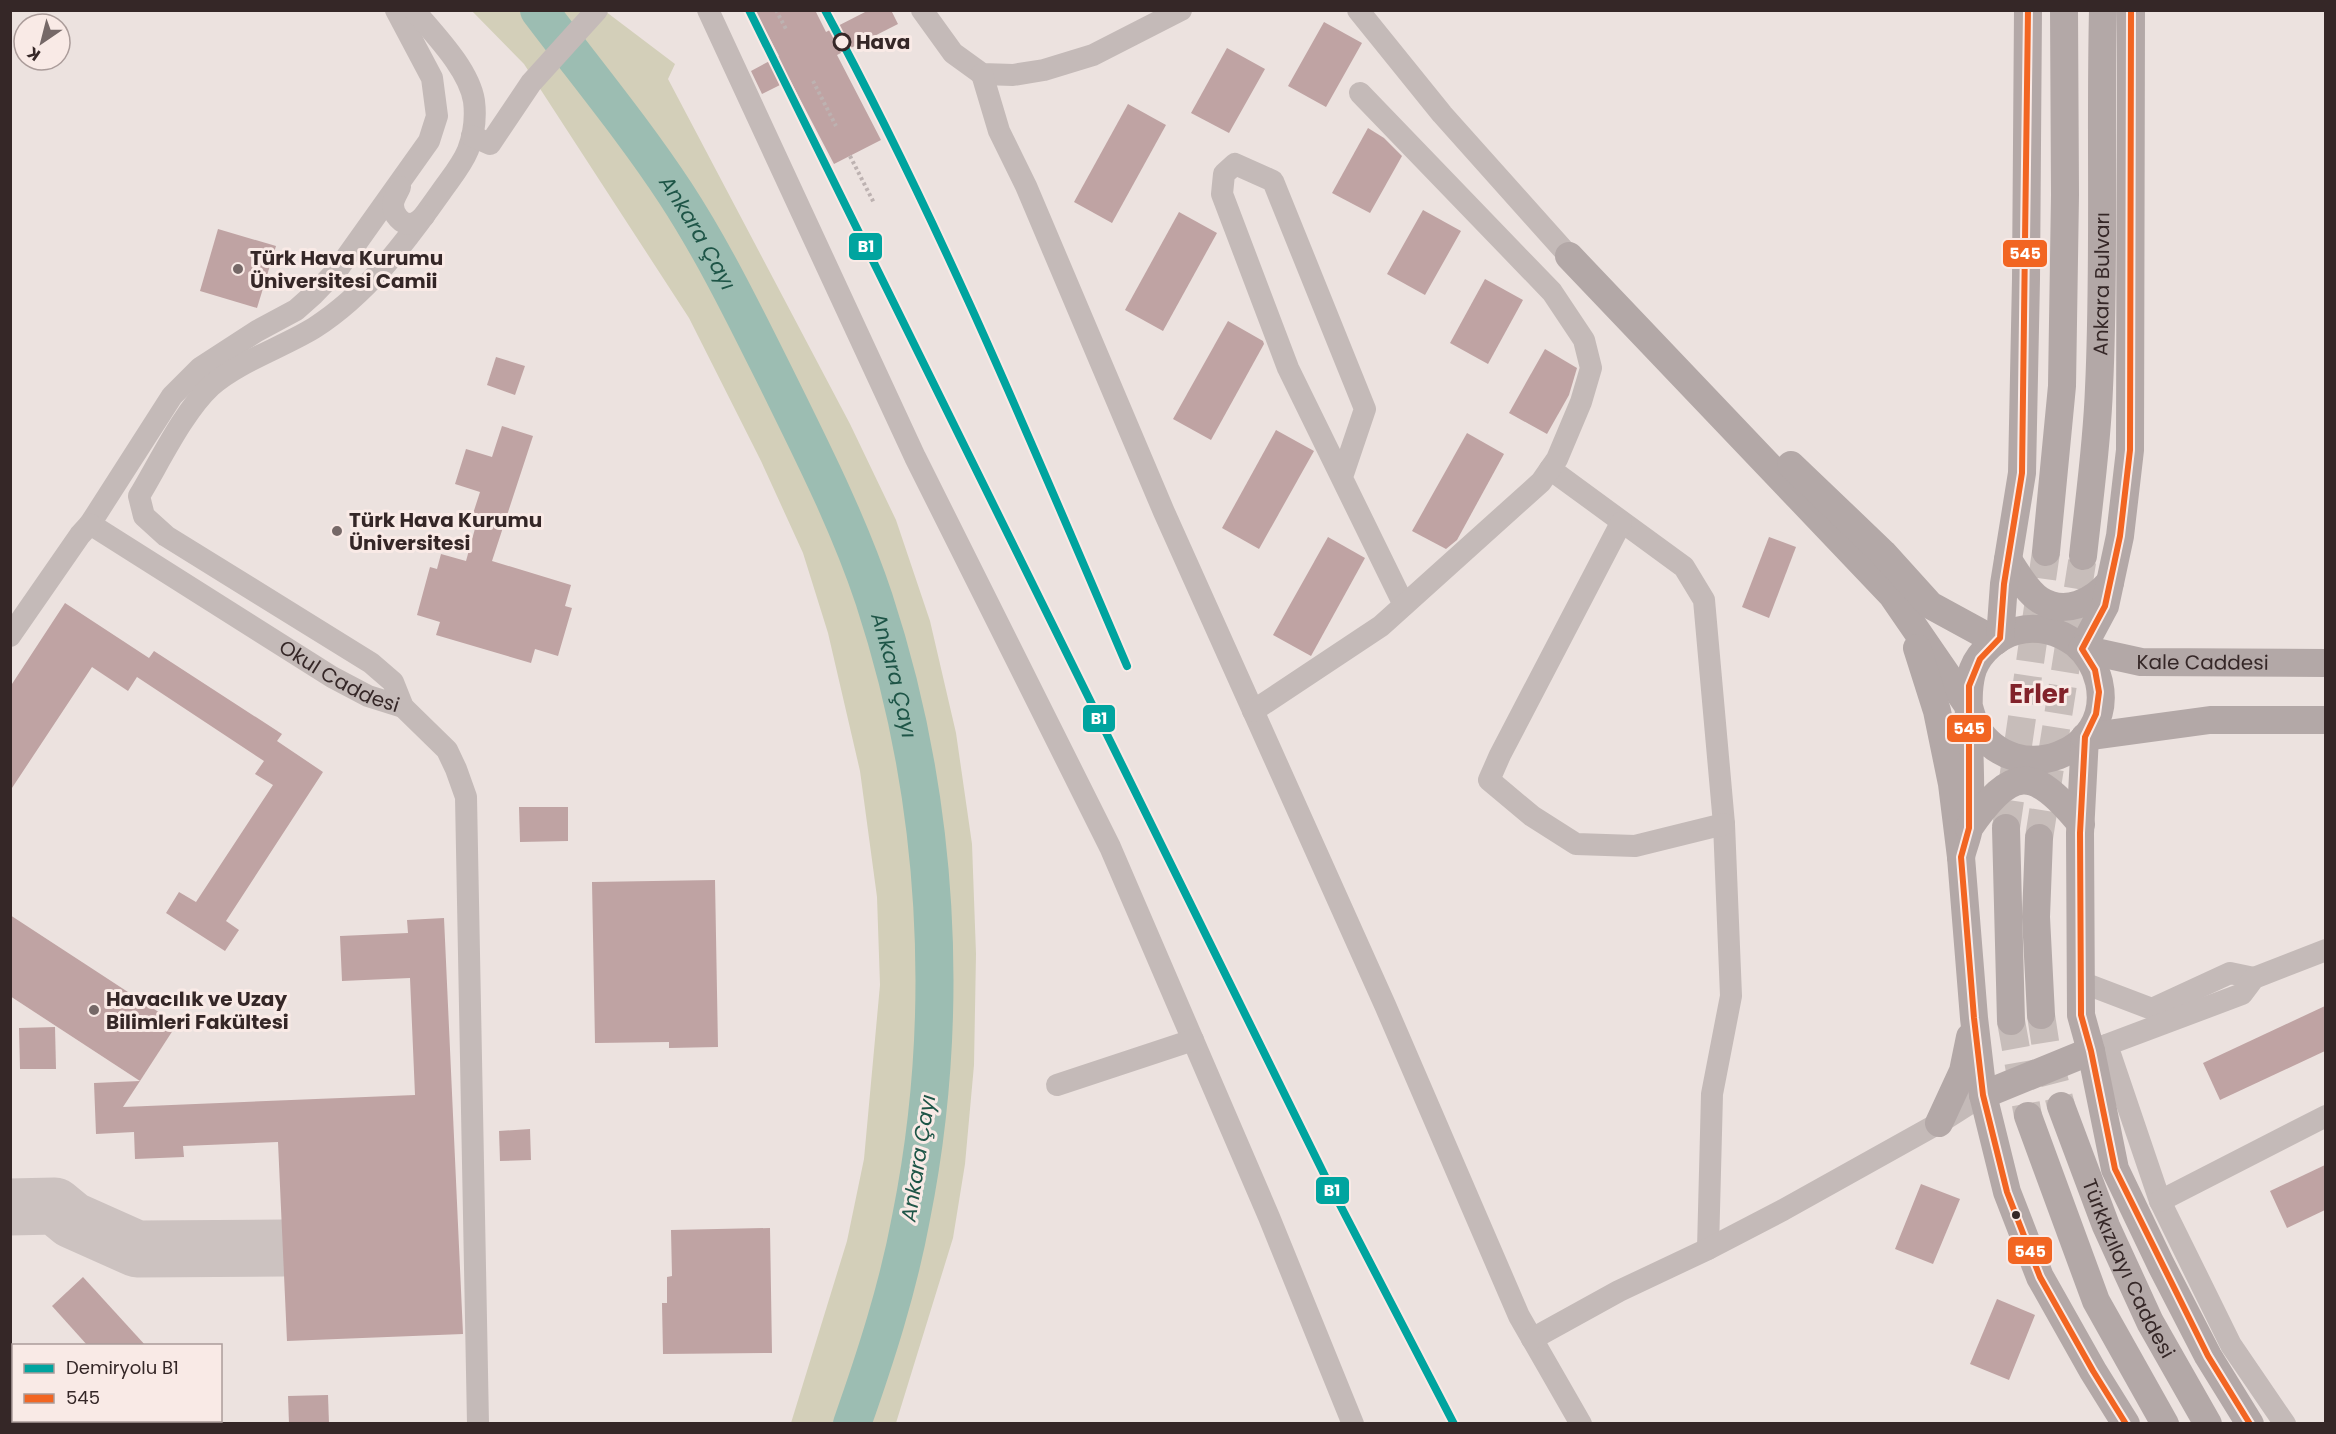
<svg xmlns="http://www.w3.org/2000/svg" width="2336" height="1434" font-family="Poppins,sans-serif">
	<style>
		.green { fill: #d3cfb9 }
		.lines { fill: none; stroke-linecap: round; stroke-linejoin: round }
		.river { stroke: #9cbdb2; stroke-width: 38 }
		.taxiway { stroke: #ccc2c0; stroke-width: 57 }
		.building { fill: #bfa3a3 }
		.major-tunnel { stroke: #c7bdba; stroke-width: 28; stroke-dasharray: 28 14; stroke-linecap: butt }
		.path { stroke: #bdb2b1; stroke-width: 4; stroke-dasharray: 3 3; stroke-linecap: butt }
		.minor { stroke: #c4bab8; stroke-width: 22 }
		.major { stroke: #b3a8a7; stroke-width: 28 }
		.bus-1-casing { stroke: #f9eae6; stroke-width: 10 }
		.bus-1 { stroke: #f26522; stroke-width: 6 }
		.rail-1-casing { stroke: #f9eae6; stroke-width: 12 }
		.rail-1 { stroke: #00a49f; stroke-width: 8 }
		.stop-dot { fill: #f9eae6; stroke: #352727; stroke-width: 3 }
		.poi-dot { fill: #756867; stroke: #f9eae6; stroke-width: 2 }
		.bus-dot { fill: #352727; stroke: #f9eae6; stroke-width: 2 }
		.labels { text-anchor: middle; dominant-baseline: central; stroke-width: 6; stroke-linejoin: round; paint-order: stroke }
		.stop-label { font-size: 20px; font-weight: bold; fill: #352727; stroke: #f9eae6; text-anchor: start }
		.poi-label { font-size: 20px; font-weight: bold; fill: #352727; stroke: #f9eae6; text-anchor: start }
		.street-label { font-size: 20px; fill: #352727; stroke: #f9eae6 }
		.water-label { font-size: 21px; font-style: italic; fill: #1e5547; stroke: #f9eae6 }
		.district-label { font-size: 26px; font-weight: bold; fill: #82222a; stroke: #f9eae6 }
		.line-badge { stroke: #f9eae6; stroke-width: 2 }
		.badge-label { font-size: 16px; text-anchor: middle; font-weight: bold; fill: #fff }
	</style>
	<rect width="100%" height="100%" fill="#ece2df"/>
	<path class="green" d="M 472,11 L 605,11 L 675,64 L 668,79 L 850,424 L 896,520 L 930,621 L 956,733 L 972,844 L 976,954 L 974,1065 L 965,1164 L 953,1238 L 896,1423 L 791,1423 L 847,1241 L 864,1159 L 880,985 L 877,897 L 860,771 L 828,633 L 803,553 L 761,461 L 689,318 L 524,64 Z"/>
	<g class="lines">
		<path class="river" id="s1" d="M 539,10 C 585,71 634,130 676,194 C 715,254 746,318 778,382 C 813,453 849,524 874,599 C 939,797 952,1014 911,1218 C 898,1288 876,1356 852,1424"/>
		<path class="taxiway" d="M 10,1207 L 55,1206 L 72,1220 L 137,1249 L 283,1248"/>
	</g>
	<g class="building">
		<path d="M 755,10 L 815,10 L 826,32 L 869,10 L 891,10 L 898,24 L 837,55 L 881,140 L 834,164 L 790,80 L 762,94 L 751,71 L 779,56 Z"/>
		<path d="M 1324,22 L 1362,43 L 1326,107 L 1288,86 Z"/>
		<path d="M 1227,48 L 1265,69 L 1229,133 L 1191,113 Z"/>
		<path d="M 1128,104 L 1166,125 L 1112,223 L 1074,202 Z"/>
		<path d="M 1368,128 L 1384,138 L 1402,156 L 1370,213 L 1332,193 Z"/>
		<path d="M 1423,210 L 1461,231 L 1425,295 L 1387,274 Z"/>
		<path d="M 1179,212 L 1217,233 L 1163,331 L 1125,310 Z"/>
		<path d="M 218,229 L 276,246 L 257,308 L 200,291 Z"/>
		<path d="M 1485,279 L 1523,300 L 1488,364 L 1450,343 Z"/>
		<path d="M 1228,321 L 1263,341 L 1264,344 L 1211,440 L 1173,419 Z"/>
		<path d="M 1545,349 L 1577,368 L 1569,395 L 1547,434 L 1509,413 Z"/>
		<path d="M 496,357 L 525,366 L 515,395 L 487,385 Z"/>
		<path d="M 502,426 L 533,436 L 492,561 L 571,585 L 565,606 L 572,608 L 558,656 L 535,649 L 531,663 L 436,635 L 440,622 L 417,615 L 430,567 L 437,569 L 441,554 L 466,561 L 476,525 L 470,523 L 480,492 L 455,484 L 466,449 L 492,457 Z"/>
		<path d="M 1276,430 L 1314,451 L 1259,549 L 1222,528 Z"/>
		<path d="M 1467,433 L 1504,454 L 1457,540 L 1446,549 L 1412,531 Z"/>
		<path d="M 1328,537 L 1365,558 L 1311,656 L 1273,635 Z"/>
		<path d="M 1769,537 L 1796,547 L 1769,618 L 1742,607 Z"/>
		<path d="M 65,603 L 149,658 L 154,651 L 282,734 L 277,741 L 323,772 L 226,921 L 239,930 L 225,951 L 166,913 L 179,892 L 196,902 L 273,785 L 255,774 L 264,761 L 137,677 L 128,691 L 92,667 L 10,791 L 10,687 Z"/>
		<path d="M 519,807 L 568,807 L 568,841 L 520,842 Z"/>
		<path d="M 715,880 L 718,1047 L 669,1048 L 669,1042 L 595,1043 L 592,882 Z"/>
		<path d="M 10,915 L 177,1024 L 140,1081 L 10,996 Z"/>
		<path d="M 444,918 L 463,1334 L 287,1341 L 278,1142 L 183,1146 L 184,1157 L 135,1159 L 134,1132 L 96,1134 L 94,1083 L 140,1081 L 123,1107 L 415,1095 L 410,978 L 342,981 L 340,936 L 408,933 L 407,920 Z"/>
		<path d="M 2325,1006 L 2325,1051 L 2220,1100 L 2203,1063 Z"/>
		<path d="M 55,1027 L 56,1069 L 20,1069 L 19,1028 Z"/>
		<path d="M 530,1129 L 531,1160 L 500,1161 L 499,1131 Z"/>
		<path d="M 2325,1165 L 2325,1210 L 2287,1228 L 2270,1191 Z"/>
		<path d="M 1921,1184 L 1960,1199 L 1933,1264 L 1895,1249 Z"/>
		<path d="M 770,1228 L 772,1353 L 663,1354 L 662,1303 L 667,1303 L 667,1277 L 672,1276 L 671,1230 Z"/>
		<path d="M 83,1277 L 146,1346 L 88,1346 L 52,1306 Z"/>
		<path d="M 1997,1299 L 2035,1315 L 2009,1380 L 1970,1364 Z"/>
		<path d="M 328,1395 L 329,1424 L 289,1424 L 288,1396 Z"/>
	</g>
	<g class="lines">
		<g class="major-tunnel">
			<path d="M 2006,828 L 2046,552"/>
			<path d="M 2039,838 L 2083,556"/>
			<path d="M 2041,1015 L 2046,1048 L 2061,1106"/>
			<path d="M 2011,1021 L 2028,1116"/>
		</g>
		<g class="path">
			<path d="M 776,10 L 787,31"/>
			<path d="M 813,81 L 836,126"/>
			<path d="M 850,156 L 874,203"/>
		</g>
		<g class="minor">
			<path id="s2" d="M 396,10 L 432,78 L 437,116 L 429,141 L 338,269 L 314,294 L 296,310 L 257,331 L 200,368 L 172,396 L 90,524 L 332,677 L 368,696 L 403,707"/>
			<path d="M 414,10 C 434,34 469,69 474,101 C 476,117 474,134 468,150 C 462,165 450,179 441,192 C 405,243 367,294 314,328 C 283,347 238,362 211,386 C 183,412 159,463 139,496 L 144,516 L 166,536 L 371,663 L 393,682 L 403,707 L 447,750 L 456,769 L 466,797 L 478,1424"/>
			<path d="M 708,10 L 915,457 L 1110,847 L 1269,1217 L 1353,1424"/>
			<path d="M 922,10 L 953,53 L 982,74 L 1013,75 L 1044,70 L 1093,55 L 1181,10"/>
			<path d="M 1358,10 L 1442,114 L 1569,256"/>
			<path d="M 982,74 L 999,131 L 1026,186 L 1164,512 L 1385,1005 L 1519,1316 L 1581,1424"/>
			<path d="M 472,136 L 490,144 L 531,83 L 597,10"/>
			<path d="M 400,187 C 398,192 393,199 393,205 C 393,214 401,225 412,224 C 416,223 421,219 424,216"/>
			<path d="M 1550,469 L 1684,567 L 1704,600 L 1724,824 L 1731,996 L 1712,1094 L 1708,1249"/>
			<path d="M 1342,477 L 1365,409 L 1273,181 L 1235,164 L 1224,174 L 1222,194 L 1288,368 L 1404,605"/>
			<path d="M 1621,523 L 1500,755 L 1489,780 L 1532,816 L 1576,844 L 1635,846 L 1724,824"/>
			<path d="M 10,636 L 80,535 L 90,524"/>
			<path d="M 1253,711 L 1381,626 L 1541,482 L 1557,459 L 1581,402 L 1591,368 L 1584,340 L 1552,292 L 1360,93"/>
			<path d="M 2081,982 L 2152,1009 L 2230,973 L 2254,978"/>
			<path d="M 2107,1045 L 2160,1201 L 2231,1345 L 2285,1424"/>
			<path d="M 2093,1050 L 2242,994 L 2254,978 L 2326,950"/>
			<path d="M 1057,1085 L 1193,1040"/>
			<path d="M 2160,1201 L 2326,1116"/>
			<path d="M 1532,1339 L 1619,1291 L 1708,1249 L 1783,1210 L 1939,1123 L 1983,1095"/>
		</g>
		<g class="major">
			<path d="M 1569,256 L 1892,595 L 1969,707 C 1971,713 1973,722 1977,728 C 2016,790 2115,754 2099,682 C 2095,666 2088,654 2076,644 C 2059,631 2037,625 2016,631 C 1998,636 1980,651 1973,669 C 1967,687 1969,707 1969,727 C 1969,760 1972,794 1969,827 C 1968,837 1963,847 1961,857"/>
			<path d="M 1791,465 L 1883,553 L 1930,605 L 1996,641"/>
			<path d="M 2046,552 L 2062,386 L 2065,195 L 2064,10"/>
			<path id="s3" d="M 2083,556 C 2089,500 2097,445 2099,388 C 2105,263 2100,136 2103,10"/>
			<path d="M 2008,560 C 2017,573 2026,591 2040,600 C 2065,616 2093,602 2110,582"/>
			<path d="M 2000,638 L 2004,584 L 2022,473 L 2026,279 L 2028,10"/>
			<path d="M 1917,648 L 1937,711 L 1952,784 L 1961,857 L 1974,1018 L 1983,1095 L 2007,1192 L 2040,1277 L 2093,1371 L 2126,1424"/>
			<path d="M 2082,649 L 2105,606 L 2120,536 L 2130,450 L 2131,10"/>
			<path id="s4" d="M 2082,649 L 2141,662 L 2326,663"/>
			<path d="M 2085,737 L 2080,833 L 2081,1015 L 2091,1051 L 2115,1169 L 2161,1265 L 2208,1356 L 2250,1424"/>
			<path d="M 2085,737 L 2210,720 L 2326,720"/>
			<path d="M 1969,828 C 2012,766 2033,765 2081,824"/>
			<path d="M 2006,828 L 2011,1021"/>
			<path d="M 2039,838 L 2036,917 L 2041,1015"/>
			<path d="M 1983,1095 L 2091,1051"/>
			<path id="s5" d="M 2061,1106 L 2106,1226 L 2150,1322 L 2208,1424"/>
			<path d="M 2028,1116 L 2096,1301 L 2165,1424"/>
			<path d="M 1939,1123 L 1963,1071 L 1970,1037"/>
		</g>
		<g class="bus-1-casing">
			<g id="bus-1">
				<path d="M 2028,10 L 2022,473 L 2004,584 L 2000,638 L 1980,659 L 1969,686 L 1969,828 L 1961,857 L 1974,1018 L 1983,1095 L 2007,1192 L 2040,1277 L 2093,1371 L 2126,1424"/>
				<path d="M 2131,10 L 2130,450 L 2120,536 L 2105,606 L 2082,649 L 2095,670 L 2099,692 L 2096,714 L 2085,737 L 2080,833 L 2081,1015 L 2091,1051 L 2115,1169 L 2208,1356 L 2250,1424"/>
			</g>
		</g>
		<use href="#bus-1" class="bus-1"/>
		<g class="rail-1-casing">
			<g id="rail-1">
				<path d="M 749,10 L 1325,1176 L 1454,1424"/>
				<path d="M 825,10 C 940,223 1032,444 1127,666"/>
			</g>
		</g>
		<use href="#rail-1" class="rail-1"/>
	</g>
	<circle class="stop-dot" cx="842" cy="42" r="8"/>
	<g class="poi-dot">
		<circle cx="238" cy="269" r="6"/>
		<circle cx="337" cy="531" r="6"/>
		<circle cx="94" cy="1010" r="6"/>
	</g>
	<circle class="bus-dot" cx="2016" cy="1215" r="5"/>
	<g class="labels">
		<g class="stop-label">
			<text x="856" y="42">Hava</text>
		</g>
		<g class="poi-label">
			<text x="250" y="258">Türk Hava Kurumu<tspan x="250" dy="23">Üniversitesi Camii</tspan></text>
			<text x="349" y="520">Türk Hava Kurumu<tspan x="349" dy="23">Üniversitesi</tspan></text>
			<text x="106" y="999">Havacılık ve Uzay<tspan x="106" dy="23">Bilimleri Fakültesi</tspan></text>
		</g>
		<g class="street-label">
			<text stroke="none"><textPath href="#s3" startOffset="273">Ankara Bulvarı</textPath></text>
			<text stroke="none"><textPath href="#s4" startOffset="122">Kale Caddesi</textPath></text>
			<text stroke="none"><textPath href="#s2" startOffset="954">Okul Caddesi</textPath></text>
			<text stroke="none"><textPath href="#s5" startOffset="176">Türkkızılayı Caddesi</textPath></text>
		</g>
		<g class="water-label">
			<text stroke="none"><textPath href="#s1" startOffset="274">Ankara Çayı</textPath></text>
			<text stroke="none"><textPath href="#s1" startOffset="760">Ankara Çayı</textPath></text>
			<text transform="translate(918 1158) rotate(-81)">Ankara Çayı</text>
		</g>
		<g class="district-label">
			<text x="2039" y="694">Erler</text>
		</g>
	</g>
	<g class="line-badge">
		<rect x="848" y="232" width="35" height="29" rx="6" fill="#00a49f"/>
		<rect x="2002" y="239" width="46" height="29" rx="6" fill="#f26522"/>
		<rect x="1082" y="704" width="34" height="29" rx="6" fill="#00a49f"/>
		<rect x="1946" y="714" width="46" height="29" rx="6" fill="#f26522"/>
		<rect x="1315" y="1176" width="35" height="29" rx="6" fill="#00a49f"/>
		<rect x="2007" y="1236" width="46" height="29" rx="6" fill="#f26522"/>
	</g>
	<g class="badge-label">
		<text x="866" y="252">B1</text>
		<text x="2025" y="259">545</text>
		<text x="1099" y="724">B1</text>
		<text x="1969" y="734">545</text>
		<text x="1332" y="1196">B1</text>
		<text x="2030" y="1257">545</text>
	</g>
	<rect width="2336" height="1434" fill="none" stroke="#352727" stroke-width="24"/>
	<rect x="12" y="1344" width="210" height="78" fill="#f9eae6" stroke="#ab9c9a" stroke-width="1.5"/>
	<rect x="24" y="1364" width="30" height="9" fill="#00a49f" stroke="#ab9c9a" stroke-width="1.5"/>
	<text x="66" y="1374" font-size="18" fill="#352727">Demiryolu B1</text>
	<rect x="24" y="1394" width="30" height="9" fill="#f26522" stroke="#ab9c9a" stroke-width="1.5"/>
	<text x="66" y="1404" font-size="18" fill="#352727">545</text>
	<g transform="translate(42 42) rotate(215)"><circle r="28" fill="#f9eae6" stroke="#ab9c9a" stroke-width="1.5"/>
	<path d="M0-4.5L10 22L0 15L-10 22Z" fill="#756867"/>
	<text y="-9" font-size="16" font-weight="bold" text-anchor="middle" fill="#352727">K</text>
	</g>
</svg>
